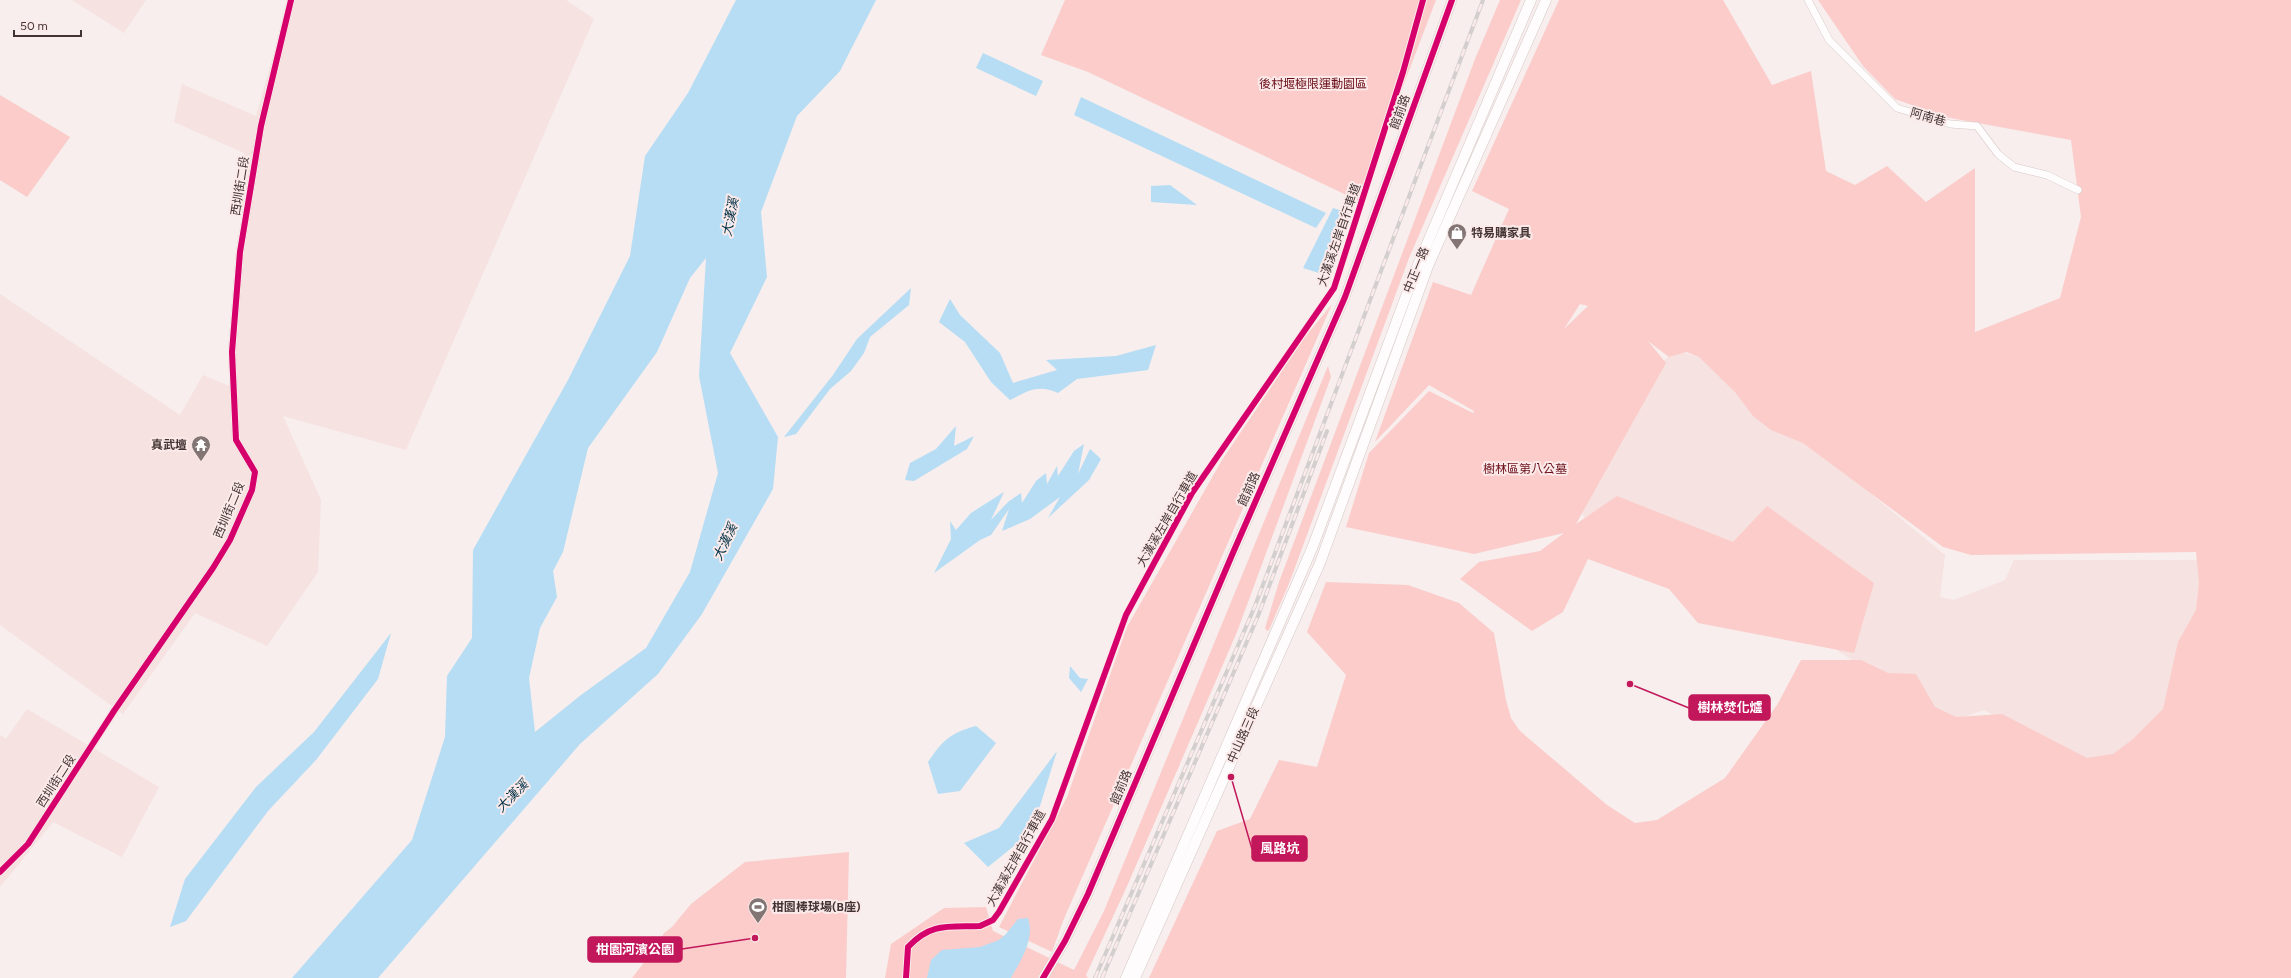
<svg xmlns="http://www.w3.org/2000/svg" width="2291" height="978" font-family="Figtree,'Noto Sans TC',sans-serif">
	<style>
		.built { fill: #f6e2e0 }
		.green { fill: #fbccca; fill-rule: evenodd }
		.water { fill: #b6ddf4; fill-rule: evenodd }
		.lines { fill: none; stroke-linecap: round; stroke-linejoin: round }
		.minor-casing { stroke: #d5c9c8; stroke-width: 8 }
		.tertiary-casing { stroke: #d5c9c8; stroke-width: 10 }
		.secondary-casing { stroke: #d5c9c8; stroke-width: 11 }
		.minor { stroke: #fefcfc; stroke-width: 7 }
		.tertiary { stroke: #fefcfc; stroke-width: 9 }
		.secondary { stroke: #fefcfc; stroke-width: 10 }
		.rail-casing { stroke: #d2cfce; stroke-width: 4 }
		.rail { stroke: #fbeae9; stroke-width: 2.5; stroke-dasharray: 8; stroke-linecap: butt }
		.cycleway-casing { stroke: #fbeae9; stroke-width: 8 }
		.cycleway { stroke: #d6006c; stroke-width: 6 }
		.labels { text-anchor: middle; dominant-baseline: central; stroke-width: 4; stroke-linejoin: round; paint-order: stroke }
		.park-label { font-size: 12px; fill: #6c0e19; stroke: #fbeae9 }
		.street-label { font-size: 12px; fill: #433433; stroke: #fbeae9 }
		.poi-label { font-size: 12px; font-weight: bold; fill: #433433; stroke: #fbeae9; text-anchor: start }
		.water-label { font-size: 13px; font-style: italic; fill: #003046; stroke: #fbeae9 }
		.leader { fill: none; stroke: #c2185b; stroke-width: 1.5 }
		.callout-dot { fill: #c2185b; stroke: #fbeae9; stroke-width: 1.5 }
		.callout { fill: #c2185b; stroke: #c2185b; stroke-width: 1.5 }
		.callout-label { font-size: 13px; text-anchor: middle; font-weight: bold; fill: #fff }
	</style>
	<rect width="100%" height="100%" fill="#f7eeed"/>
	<g class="built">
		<path d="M 72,0 L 146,0 L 124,33 Z"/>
		<path d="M 289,0 L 566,0 L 594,19 L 406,450 L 283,416 L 321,500 L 318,572 L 267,646 L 195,613 L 123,714 L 0,625 L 0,294 L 180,415 L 203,375 L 234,388 L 244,153 L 174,122 L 182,84 L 256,116 Z"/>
		<path d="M 1677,351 L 1709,360 L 1945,555 L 1940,597 L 1954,600 L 2005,580 L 2014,560 L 2205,560 L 2201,617 L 2173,709 L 2093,770 L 1984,710 L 1946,723 L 1713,567 L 1591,528 L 1579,509 L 1656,366 Z"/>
		<path d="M 27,709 L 159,787 L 122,857 L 53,822 L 0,887 L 0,735 L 6,739 Z"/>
	</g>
	<g class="green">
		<path d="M 1065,0 L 1436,0 L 1359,201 L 1088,72 L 1041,55 Z"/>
		<path d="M 1500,0 L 1521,0 L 1409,258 L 1290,581 L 1269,630 L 1267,631 L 1265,628 L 1279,582 L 1475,59 Z"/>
		<path d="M 1559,0 L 1723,0 L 1772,85 L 1811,71 L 1826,171 L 1855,185 L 1887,166 L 1926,202 L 1975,168 L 1975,332 L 2060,298 L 2081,217 L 2071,140 L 1945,117 L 1895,99 L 1863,66 L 1818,0 L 2291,0 L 2291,978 L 1149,978 L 1217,831 L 1250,819 L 1279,760 L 1317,767 L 1346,675 L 1307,632 L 1326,582 L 1408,585 L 1459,603 L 1494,633 L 1506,700 L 1511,718 L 1520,731 L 1607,805 L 1635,823 L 1657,820 L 1725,778 L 1777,705 L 1801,660 L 1861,660 L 1888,673 L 1916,674 L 1935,707 L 1956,717 L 2002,714 L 2087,758 L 2113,754 L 2133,739 L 2163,709 L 2178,642 L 2196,610 L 2199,583 L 2196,552 L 1971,555 L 1943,547 L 1803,443 L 1771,430 L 1753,416 L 1735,392 L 1699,357 L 1686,352 L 1669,357 L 1648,341 L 1666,363 L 1576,524 L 1617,496 L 1733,542 L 1767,506 L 1874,583 L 1854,653 L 1698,623 L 1669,589 L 1588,559 L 1563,612 L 1532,631 L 1460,579 L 1479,562 L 1540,551 L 1564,533 L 1474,554 L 1346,527 L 1369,453 L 1429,391 L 1473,413 L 1474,411 L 1429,385 L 1375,442 L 1433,282 L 1471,295 L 1509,209 L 1472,191 ZM 1580,304 L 1588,306 L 1564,329 Z"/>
		<path d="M 0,95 L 70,137 L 27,197 L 0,180 Z"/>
		<path d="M 1332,304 L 1063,921 L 1052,952 L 999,927 L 1067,797 L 1127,627 L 1222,460 L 1305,337 Z"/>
		<path d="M 1328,366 L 1331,377 L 1237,632 L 1128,884 L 1086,975 L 1088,978 L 885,978 L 891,944 L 944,908 L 986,907 L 993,931 L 1074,970 L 1104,911 Z"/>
		<path d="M 849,852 L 846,978 L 632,978 L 655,948 L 664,933 L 672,927 L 691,904 L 745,862 Z"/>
	</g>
	<g class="water">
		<path d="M 736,0 L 876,0 L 840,71 L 797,116 L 761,212 L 767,277 L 730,353 L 778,437 L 773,489 L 702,614 L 658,674 L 580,744 L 378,978 L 292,978 L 412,840 L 445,737 L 447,676 L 472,638 L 473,550 L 568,380 L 630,256 L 645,156 L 688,93 ZM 706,258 L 699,376 L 718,473 L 690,572 L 646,648 L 581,695 L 535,732 L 529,678 L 540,628 L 557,597 L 553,571 L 563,552 L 588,448 L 657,352 L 690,278 Z"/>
		<path d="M 983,53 L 1043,81 L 1036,96 L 976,68 Z"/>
		<path d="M 1081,97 L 1326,213 L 1316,228 L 1074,115 Z"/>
		<path d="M 1170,185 L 1197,205 L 1151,202 L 1151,186 Z"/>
		<path d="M 1333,208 L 1352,214 L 1322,274 L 1303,268 Z"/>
		<path d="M 911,288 L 909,305 L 870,337 L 864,353 L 851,371 L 830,389 L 796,434 L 784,437 L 833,375 L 857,339 Z"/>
		<path d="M 950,299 L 960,315 L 1000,353 L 1013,383 L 1057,370 L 1046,360 L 1116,356 L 1156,345 L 1148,370 L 1077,379 L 1058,393 C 1038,384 1028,391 1010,400 L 991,382 L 965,342 L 939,322 Z"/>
		<path d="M 956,426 L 954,446 L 974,436 L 967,449 L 914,481 L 905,480 L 910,463 L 936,449 Z"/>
		<path d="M 1084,444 L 1078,474 L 1090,449 L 1101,459 L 1089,480 L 1048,518 L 1060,497 L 1030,519 L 1002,531 L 1009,509 L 991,535 L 980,540 L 934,573 L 951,539 L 950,521 L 956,530 L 971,513 L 1004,492 L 991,520 L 1008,502 L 1021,493 L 1022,503 L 1036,481 L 1046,473 L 1047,484 L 1057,466 L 1058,476 L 1074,451 Z"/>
		<path d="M 391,633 L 378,679 L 316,760 L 268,811 L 186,921 L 170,927 L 185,879 L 256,787 L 314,732 Z"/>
		<path d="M 1070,666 L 1080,678 L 1088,679 L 1081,692 L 1069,678 Z"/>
		<path d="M 976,726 L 996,743 L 960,791 L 938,794 L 928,762 C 943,740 950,733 976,726 Z"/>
		<path d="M 1057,751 L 1040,806 L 1025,837 L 988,867 L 964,843 L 999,828 Z"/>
		<path d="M 1028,918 C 1035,939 1021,960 1011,978 L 927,978 L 931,960 L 942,950 L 980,947 L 999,940 L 1006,934 L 1018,919 Z"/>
	</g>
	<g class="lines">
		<g class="minor-casing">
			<g id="minor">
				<path d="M 1808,0 L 1829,40 L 1897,108 L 1950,124 L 1977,126 L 1998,154 L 2014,167 L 2047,175 L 2078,190"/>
				<path d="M 0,872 L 28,844 L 114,711 L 213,568 L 230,540 L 252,490 L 255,472 L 236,440 L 232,352 L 240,252 L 261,126 L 291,0"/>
			</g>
		</g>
		<g class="tertiary-casing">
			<path id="tertiary" d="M 1043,978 L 1065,941 L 1088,894 L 1232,555 L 1345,297 L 1452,0"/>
		</g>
		<g class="secondary-casing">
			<g id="secondary">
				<path d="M 1126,978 L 1313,546 L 1415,272 L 1531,0"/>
				<path d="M 1135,978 L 1320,563 L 1428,266 L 1546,0"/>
			</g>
		</g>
		<use href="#minor" class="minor"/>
		<use href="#tertiary" class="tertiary"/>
		<use href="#secondary" class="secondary"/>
		<g class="rail-casing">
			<g id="rail">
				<path d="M 1095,978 L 1255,606 L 1483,0"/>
				<path d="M 1102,978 L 1258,616 L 1327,431"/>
			</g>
		</g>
		<use href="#rail" class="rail"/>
		<g class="cycleway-casing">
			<g id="cycleway">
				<path d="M 0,872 L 28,844 L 114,711 L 213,568 L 230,540 L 252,490 L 255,472 L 236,440 L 232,352 L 240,252 L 261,126 L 291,0"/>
				<path d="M 906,978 L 908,947 C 931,922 949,927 980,926 L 993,920 L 999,912 L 1052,819 L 1126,615 L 1192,493 L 1334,288 L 1403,72 L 1423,0"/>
				<path d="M 1043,978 L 1065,941 L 1088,894 L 1232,555 L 1345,297 L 1452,0"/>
			</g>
		</g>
		<use href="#cycleway" class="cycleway"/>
	</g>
	<defs>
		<g id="shop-pin" transform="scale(1)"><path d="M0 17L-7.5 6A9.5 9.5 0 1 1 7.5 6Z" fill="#827574" stroke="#fbeae9"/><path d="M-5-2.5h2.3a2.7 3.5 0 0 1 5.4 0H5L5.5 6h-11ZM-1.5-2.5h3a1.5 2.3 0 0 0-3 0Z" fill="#fff"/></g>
		<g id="temple-pin" transform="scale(1)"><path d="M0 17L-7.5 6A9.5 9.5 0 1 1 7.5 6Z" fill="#827574" stroke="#fbeae9"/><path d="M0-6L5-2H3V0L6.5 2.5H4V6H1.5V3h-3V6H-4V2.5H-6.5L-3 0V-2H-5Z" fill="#fff"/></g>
		<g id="stadium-pin" transform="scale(1)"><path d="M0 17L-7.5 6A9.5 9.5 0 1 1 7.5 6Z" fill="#827574" stroke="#fbeae9"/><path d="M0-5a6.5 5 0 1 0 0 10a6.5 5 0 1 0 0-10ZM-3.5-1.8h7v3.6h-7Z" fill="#fff"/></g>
	</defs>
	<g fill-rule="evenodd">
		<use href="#shop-pin" x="1457" y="233"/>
		<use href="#temple-pin" x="201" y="445"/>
		<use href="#stadium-pin" x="758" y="907"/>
	</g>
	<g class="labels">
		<g class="park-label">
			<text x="1313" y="84">後村堰極限運動園區</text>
			<text x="1525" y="469">樹林區第八公墓</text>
		</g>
		<g class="street-label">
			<text transform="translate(1400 112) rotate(-70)">館前路</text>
			<text transform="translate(1928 117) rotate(16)">阿南巷</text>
			<text transform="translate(240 186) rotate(-81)">西圳街二段</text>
			<text transform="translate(1339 235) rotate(-71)">大漢溪左岸自行車道</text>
			<text transform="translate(1416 270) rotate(-68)">中正一路</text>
			<text transform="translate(1249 489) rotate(-66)">館前路</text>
			<text transform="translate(229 510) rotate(-67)">西圳街二段</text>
			<text transform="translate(1167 519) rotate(-60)">大漢溪左岸自行車道</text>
			<text transform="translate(1243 735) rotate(-66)">中山路三段</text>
			<text transform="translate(56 781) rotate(-57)">西圳街二段</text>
			<text transform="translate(1121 787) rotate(-67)">館前路</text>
			<text transform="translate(1016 858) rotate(-61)">大漢溪左岸自行車道</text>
		</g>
		<g class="poi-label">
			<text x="1471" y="233">特易購家具</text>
			<text x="187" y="445" text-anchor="end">真武壇</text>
			<text x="772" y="907">柑園棒球場(B座)</text>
		</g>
		<g class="water-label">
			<text transform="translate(730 217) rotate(-79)">大漢溪</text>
			<text transform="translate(725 542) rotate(-65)">大漢溪</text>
			<text transform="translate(512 796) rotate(-45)">大漢溪</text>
		</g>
	</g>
	<path class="leader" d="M1630 684L1689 708M1231 777L1252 849M755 938L682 949"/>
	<g class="callout-dot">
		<circle cx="1630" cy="684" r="4"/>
		<circle cx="1231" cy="777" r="4"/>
		<circle cx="755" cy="938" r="4"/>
	</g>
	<g class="callout">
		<rect x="1689" y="695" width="81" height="25" rx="4"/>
		<rect x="1252" y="836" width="55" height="25" rx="4"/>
		<rect x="588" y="937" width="94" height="25" rx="4"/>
	</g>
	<g class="callout-label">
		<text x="1730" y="712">樹林焚化爐</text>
		<text x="1280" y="853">風路坑</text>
		<text x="635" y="954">柑園河濱公園</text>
	</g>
	<path d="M14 30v6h67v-6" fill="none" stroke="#433433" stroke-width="2"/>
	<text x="20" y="30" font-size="12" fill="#433433" stroke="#fbeae9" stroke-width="3" paint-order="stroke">50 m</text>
</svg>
